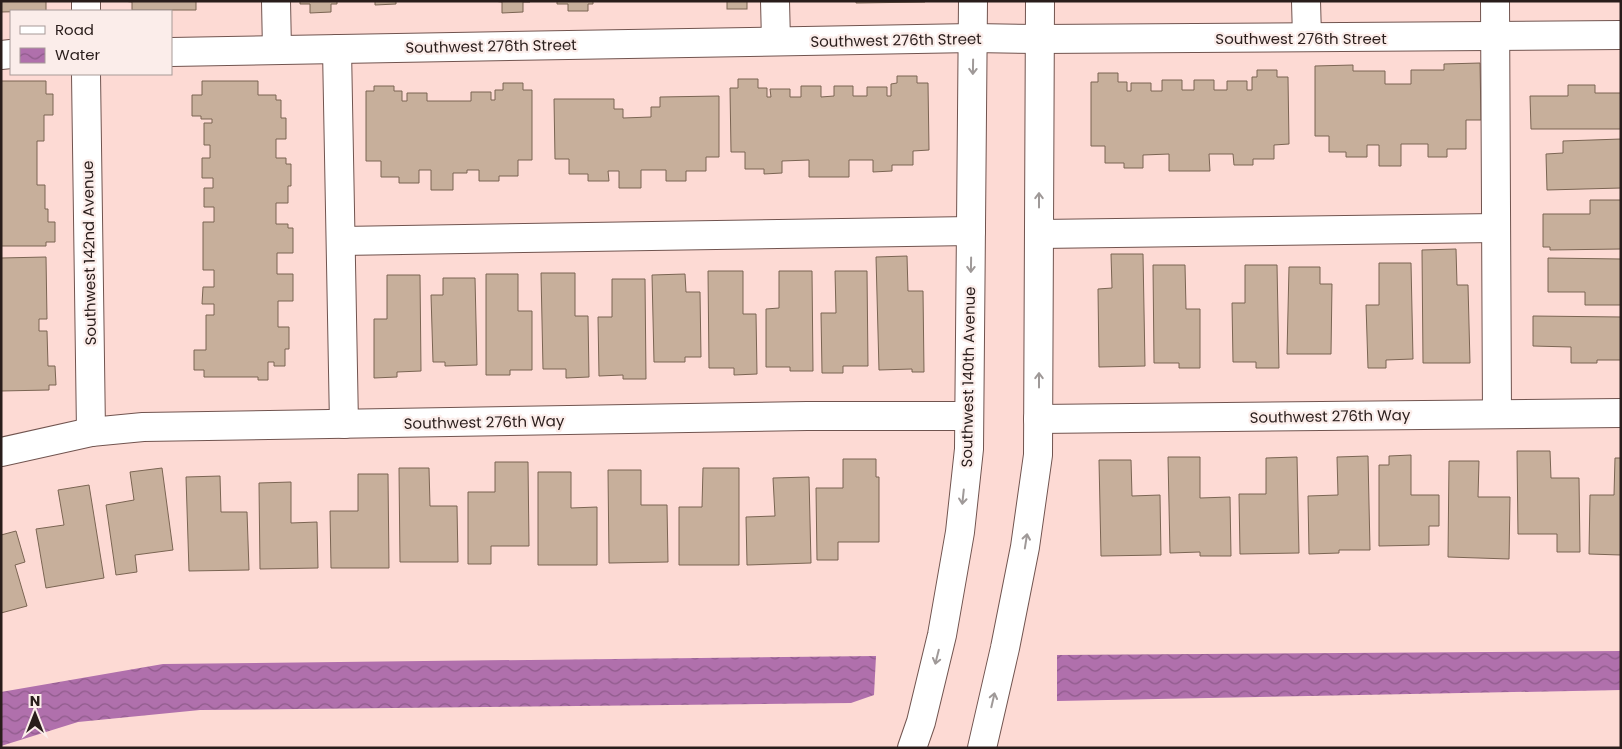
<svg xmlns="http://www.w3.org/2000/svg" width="1622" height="749" font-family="Poppins,sans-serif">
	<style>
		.water { fill: url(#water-waves) }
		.building { fill: #c7af9b; stroke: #7b6553 }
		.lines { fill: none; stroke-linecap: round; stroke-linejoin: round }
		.minor-casing { stroke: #71544f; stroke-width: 30 }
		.minor { stroke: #fff; stroke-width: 28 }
		.oneway { stroke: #9f9998 }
		.labels { text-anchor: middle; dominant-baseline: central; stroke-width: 4.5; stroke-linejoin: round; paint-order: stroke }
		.street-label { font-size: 15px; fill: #291d1b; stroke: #fbedea }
	</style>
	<defs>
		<pattern id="water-waves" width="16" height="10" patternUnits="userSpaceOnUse" patternTransform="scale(1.25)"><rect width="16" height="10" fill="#b070ac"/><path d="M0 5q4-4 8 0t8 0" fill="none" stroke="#8f5b8b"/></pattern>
	</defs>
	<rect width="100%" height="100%" fill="#fddad4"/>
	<g class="water">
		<path d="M 1621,651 L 1621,690 L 1057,701 L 1057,655 Z"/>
		<path d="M 876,656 L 874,695 L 851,703 L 200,710 L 78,722 L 1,746 L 1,692 L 163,664 Z"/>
	</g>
	<g class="building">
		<path d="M 1,1 L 46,1 L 46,11 L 1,12 Z"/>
		<path d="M 123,1 L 196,1 L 196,10 L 132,10 L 132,2 Z"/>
		<path d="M 300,1 L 337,1 L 337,4 L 331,4 L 331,12 L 310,13 L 310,4 L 300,4 Z"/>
		<path d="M 375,1 L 396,1 L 396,4 L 375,5 Z"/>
		<path d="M 493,1 L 530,1 L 530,2 L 523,2 L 523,12 L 502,13 L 502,2 Z"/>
		<path d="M 557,1 L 593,1 L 593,4 L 588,4 L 588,11 L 568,11 L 568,4 L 557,4 Z"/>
		<rect x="727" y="1" width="20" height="8"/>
		<path d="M 856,1 L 925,1 L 925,2 L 856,3 Z"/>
		<path d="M 1480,63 L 1481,120 L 1466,120 L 1466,149 L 1447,149 L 1447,157 L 1428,157 L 1428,144 L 1401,144 L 1401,166 L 1379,166 L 1379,145 L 1367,145 L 1367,157 L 1346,157 L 1346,152 L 1329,152 L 1329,136 L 1315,136 L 1315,66 L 1353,65 L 1353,71 L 1385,71 L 1385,84 L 1411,84 L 1411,70 L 1444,70 L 1444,64 Z"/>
		<path d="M 1257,70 L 1277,70 L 1277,77 L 1288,77 L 1289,144 L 1274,145 L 1274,159 L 1253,159 L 1253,165 L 1234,165 L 1233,154 L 1209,154 L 1210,171 L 1169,171 L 1169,154 L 1143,155 L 1143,168 L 1124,168 L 1124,163 L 1105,163 L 1105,146 L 1091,146 L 1091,82 L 1098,82 L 1098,73 L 1118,73 L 1118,82 L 1127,82 L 1127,91 L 1131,91 L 1131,83 L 1151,83 L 1151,91 L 1162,91 L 1162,80 L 1182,80 L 1182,90 L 1194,90 L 1194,80 L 1214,80 L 1214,90 L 1227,90 L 1227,81 L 1247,81 L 1247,90 L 1252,90 L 1252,77 L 1257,77 Z"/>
		<path d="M 897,76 L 917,76 L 917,83 L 928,83 L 929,150 L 913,151 L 913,165 L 892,165 L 892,171 L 873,172 L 873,160 L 849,160 L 849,177 L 809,177 L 809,160 L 782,161 L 782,173 L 764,174 L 764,169 L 745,169 L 745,152 L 731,152 L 730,88 L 738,88 L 738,79 L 758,79 L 758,88 L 767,88 L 767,97 L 771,97 L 770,89 L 790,89 L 790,97 L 801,97 L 801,86 L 821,86 L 821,97 L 834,96 L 834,86 L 853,86 L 853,96 L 867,96 L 867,87 L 887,87 L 887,96 L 891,96 L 891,84 L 897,83 Z"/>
		<path d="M 1,81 L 46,81 L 46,94 L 53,94 L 53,115 L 44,115 L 44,141 L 37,141 L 37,185 L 45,185 L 45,209 L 48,209 L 48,222 L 55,222 L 55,242 L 46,242 L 46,246 L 1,246 Z"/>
		<path d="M 202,81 L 258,81 L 258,95 L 276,95 L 276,100 L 281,100 L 281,118 L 286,118 L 286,139 L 276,139 L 276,158 L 286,158 L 286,164 L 291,164 L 291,186 L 288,186 L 288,203 L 276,203 L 276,224 L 288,224 L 288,228 L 293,228 L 293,253 L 277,253 L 277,274 L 293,274 L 293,301 L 278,301 L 278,327 L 289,327 L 289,349 L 285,349 L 285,366 L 274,366 L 274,362 L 268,362 L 268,380 L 258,380 L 258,377 L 204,377 L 204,370 L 194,370 L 194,350 L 206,350 L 206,315 L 214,315 L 214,304 L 202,304 L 203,287 L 214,287 L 214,270 L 203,270 L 203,222 L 214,222 L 214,207 L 204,207 L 204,188 L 213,188 L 213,178 L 202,178 L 202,158 L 210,158 L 210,145 L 204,145 L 204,123 L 212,123 L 212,119 L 201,119 L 201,116 L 192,116 L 192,95 L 202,95 Z"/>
		<path d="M 503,83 L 523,83 L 523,90 L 532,90 L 532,160 L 518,160 L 518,176 L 499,176 L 499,181 L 479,181 L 479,170 L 467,170 L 467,173 L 453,173 L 453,190 L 431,190 L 431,170 L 419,170 L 419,183 L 399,183 L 399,177 L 381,177 L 381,161 L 366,161 L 366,91 L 374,91 L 374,86 L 394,86 L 394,91 L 402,91 L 402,101 L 407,101 L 407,93 L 427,93 L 427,101 L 471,101 L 471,92 L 491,92 L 491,100 L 495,100 L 495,90 L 503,90 Z"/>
		<path d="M 1568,85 L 1595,85 L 1595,93 L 1621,93 L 1621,129 L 1531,129 L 1530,96 L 1568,96 Z"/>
		<path d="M 719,96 L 719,157 L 706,157 L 706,171 L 686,171 L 686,181 L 666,181 L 666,170 L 641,170 L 641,188 L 619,188 L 619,171 L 608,171 L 609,181 L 588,181 L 588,174 L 569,174 L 569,159 L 555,159 L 554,99 L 614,99 L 614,109 L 623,109 L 623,118 L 651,117 L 651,107 L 660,107 L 660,97 Z"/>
		<path d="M 1621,139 L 1621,188 L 1547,190 L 1546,154 L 1563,153 L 1563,141 Z"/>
		<path d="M 1590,200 L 1621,200 L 1621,249 L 1550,250 L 1550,247 L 1543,247 L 1543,214 L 1590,214 Z"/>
		<path d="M 1456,249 L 1457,285 L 1468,285 L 1470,363 L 1423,363 L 1422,250 Z"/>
		<path d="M 1111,254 L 1143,254 L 1145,366 L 1099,367 L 1098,289 L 1112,288 Z"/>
		<path d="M 907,256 L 908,291 L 923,291 L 924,372 L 912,372 L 912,369 L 879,370 L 876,257 Z"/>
		<path d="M 46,257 L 47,319 L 39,319 L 39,331 L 47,331 L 48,366 L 55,366 L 56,385 L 49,385 L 49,390 L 1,391 L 1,258 Z"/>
		<path d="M 1548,258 L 1621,259 L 1621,305 L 1585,305 L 1585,292 L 1548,292 Z"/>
		<path d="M 1379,263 L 1411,263 L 1413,359 L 1386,360 L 1386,368 L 1368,368 L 1366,305 L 1379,305 Z"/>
		<path d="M 1153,265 L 1185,265 L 1186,309 L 1200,309 L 1200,368 L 1179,368 L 1179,363 L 1154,363 Z"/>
		<path d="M 1245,265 L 1277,265 L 1279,368 L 1256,368 L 1256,362 L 1233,362 L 1232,303 L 1245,303 Z"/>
		<path d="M 1289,267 L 1320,267 L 1320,284 L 1332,284 L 1331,354 L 1287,354 Z"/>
		<path d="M 708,271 L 743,271 L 743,314 L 756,314 L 757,374 L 734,375 L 734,368 L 709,368 Z"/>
		<path d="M 779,271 L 812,271 L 813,371 L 790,371 L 790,367 L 766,367 L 766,309 L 779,308 Z"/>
		<path d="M 835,271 L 867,271 L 868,366 L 843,366 L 843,373 L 822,373 L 821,313 L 836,313 Z"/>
		<path d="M 541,273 L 575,273 L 575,316 L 588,316 L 589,377 L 566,378 L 566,369 L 543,369 Z"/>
		<path d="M 486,274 L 518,274 L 518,311 L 532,311 L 532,370 L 510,370 L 510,375 L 486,375 Z"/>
		<path d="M 685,274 L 686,292 L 700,292 L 701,357 L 685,357 L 685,362 L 654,362 L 652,275 Z"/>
		<path d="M 387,275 L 420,275 L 421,371 L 397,372 L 397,377 L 374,378 L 374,319 L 387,319 Z"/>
		<path d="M 443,278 L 475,278 L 477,365 L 445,366 L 445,362 L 433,362 L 431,295 L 443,295 Z"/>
		<path d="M 612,279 L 645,279 L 646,379 L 623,379 L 623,375 L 599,376 L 598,317 L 612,317 Z"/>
		<path d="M 1533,316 L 1621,317 L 1621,360 L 1597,360 L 1597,363 L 1571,363 L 1571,347 L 1533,346 Z"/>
		<path d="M 1517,451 L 1550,451 L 1551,478 L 1579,478 L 1580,552 L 1557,552 L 1557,534 L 1518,534 Z"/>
		<path d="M 1411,455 L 1411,495 L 1439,495 L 1439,526 L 1429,526 L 1429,545 L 1379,546 L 1379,465 L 1389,465 L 1389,456 Z"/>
		<path d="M 1368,456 L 1370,550 L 1339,550 L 1339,553 L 1309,554 L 1308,496 L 1338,495 L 1337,457 Z"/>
		<path d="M 1168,457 L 1200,457 L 1200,498 L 1230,497 L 1231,556 L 1200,556 L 1200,552 L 1170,553 Z"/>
		<path d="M 1297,457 L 1299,553 L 1240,554 L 1239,494 L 1266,494 L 1266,458 Z"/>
		<path d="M 1615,458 L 1621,458 L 1621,555 L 1589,554 L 1590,495 L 1614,495 Z"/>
		<path d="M 843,459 L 876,459 L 876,477 L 879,477 L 879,542 L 838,542 L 838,560 L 817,560 L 816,488 L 843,488 Z"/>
		<path d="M 1099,460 L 1131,460 L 1132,496 L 1160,495 L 1161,555 L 1101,556 Z"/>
		<path d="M 1449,461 L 1479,461 L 1478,497 L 1510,497 L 1509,559 L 1448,557 Z"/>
		<path d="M 495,462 L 528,462 L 529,546 L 491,546 L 491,564 L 468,564 L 468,492 L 495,492 Z"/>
		<path d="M 162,468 L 173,550 L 135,555 L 137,572 L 116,575 L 106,505 L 134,500 L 130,472 Z"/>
		<path d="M 399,468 L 429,468 L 430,506 L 457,506 L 458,562 L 400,562 Z"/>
		<path d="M 703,468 L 739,468 L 739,565 L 679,565 L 679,507 L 702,507 Z"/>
		<path d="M 608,470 L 641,470 L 641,505 L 667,505 L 668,562 L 609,563 Z"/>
		<path d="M 538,472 L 571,472 L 571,508 L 597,507 L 597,565 L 538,565 Z"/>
		<path d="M 358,474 L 388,474 L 389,568 L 331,568 L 330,511 L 358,511 Z"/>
		<path d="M 220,476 L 221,512 L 247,512 L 249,570 L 189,571 L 186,477 Z"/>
		<path d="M 809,477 L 811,563 L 747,565 L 746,517 L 775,516 L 773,478 Z"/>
		<path d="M 291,482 L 291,523 L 317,522 L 318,568 L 260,569 L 259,483 Z"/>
		<path d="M 89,485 L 104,578 L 46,588 L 36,529 L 64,525 L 58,490 Z"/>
		<path d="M 16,531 L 25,562 L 15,565 L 27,606 L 1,613 L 1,535 Z"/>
	</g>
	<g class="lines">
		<g class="minor-casing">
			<g id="minor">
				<path d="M 86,1 L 86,11"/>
				<path d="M 276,1 L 277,50"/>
				<path d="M 775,1 L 776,41"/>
				<path d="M 1306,1 L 1307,37"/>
				<path d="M 1495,1 L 1497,414"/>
				<path d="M 337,49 L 344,424"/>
				<path d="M 171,52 L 973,38 L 1040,39 L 1621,35"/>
				<path d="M 1,55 L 11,54"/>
				<path d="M 86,74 L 91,432"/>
				<path d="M 1039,234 L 1496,228"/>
				<path d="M 341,241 L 971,231"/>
				<path d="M 1038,419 L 1621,413"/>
				<path d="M 1,452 L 91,432 L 143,427 L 807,416 L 969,416"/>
				<path d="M 912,748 L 921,722 L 942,635 L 960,532 L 969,449 L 973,1"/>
				<path d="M 982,748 L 1005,648 L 1025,547 L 1038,455 L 1040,1"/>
			</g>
		</g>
		<use href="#minor" class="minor"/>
	</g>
	<defs><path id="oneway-shaft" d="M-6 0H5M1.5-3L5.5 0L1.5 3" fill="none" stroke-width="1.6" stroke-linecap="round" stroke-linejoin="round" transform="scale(1.25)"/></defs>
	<g class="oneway">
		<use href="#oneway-shaft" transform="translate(973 67) rotate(91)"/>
		<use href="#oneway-shaft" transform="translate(1039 200) rotate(-90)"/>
		<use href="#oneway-shaft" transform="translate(971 265) rotate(91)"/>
		<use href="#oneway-shaft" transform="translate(1039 380) rotate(-90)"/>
		<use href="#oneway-shaft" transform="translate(963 497) rotate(96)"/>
		<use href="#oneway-shaft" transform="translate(1026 541) rotate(-81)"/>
		<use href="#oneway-shaft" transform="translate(937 657) rotate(104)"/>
		<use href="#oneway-shaft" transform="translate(993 700) rotate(-77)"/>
	</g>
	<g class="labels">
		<g class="street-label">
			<text x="1301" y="38">Southwest 276th Street</text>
			<text transform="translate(896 40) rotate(-1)">Southwest 276th Street</text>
			<text transform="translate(491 46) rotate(-1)">Southwest 276th Street</text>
			<text transform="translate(89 253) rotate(-91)">Southwest 142nd Avenue</text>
			<text transform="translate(968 377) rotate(-89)">Southwest 140th Avenue</text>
			<text transform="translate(1330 416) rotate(-1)">Southwest 276th Way</text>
			<text transform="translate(484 422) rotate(-1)">Southwest 276th Way</text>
		</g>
	</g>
	<rect width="1622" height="749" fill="none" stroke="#291d1b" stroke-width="5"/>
	<rect x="10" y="10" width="162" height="65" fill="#fbedea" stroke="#a79a97"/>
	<rect x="20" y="26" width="25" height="8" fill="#ffffff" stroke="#a79a97"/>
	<text x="55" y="35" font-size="15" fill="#291d1b">Road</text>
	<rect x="20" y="48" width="25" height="15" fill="url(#water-waves)" stroke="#a79a97"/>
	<text x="55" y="60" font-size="15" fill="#291d1b">Water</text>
	<g transform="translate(35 714)" stroke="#fbedea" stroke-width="4" paint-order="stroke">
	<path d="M0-4L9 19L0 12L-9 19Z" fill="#291d1b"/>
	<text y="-8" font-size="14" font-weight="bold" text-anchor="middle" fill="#291d1b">N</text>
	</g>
</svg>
